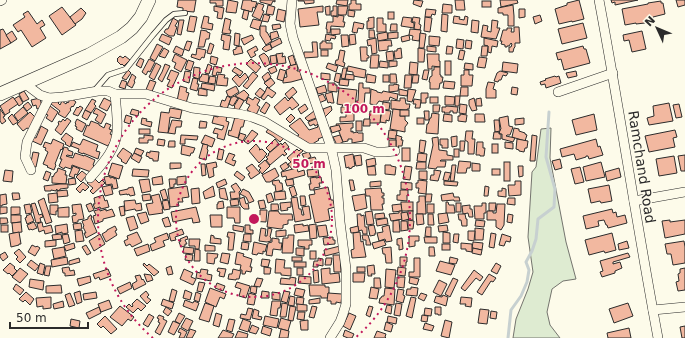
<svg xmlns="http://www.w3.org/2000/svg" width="685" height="338" font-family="'DejaVu Sans',sans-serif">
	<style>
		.green { fill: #deebd1; stroke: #74746e }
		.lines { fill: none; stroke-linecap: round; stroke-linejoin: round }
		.stream { stroke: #c7d0d0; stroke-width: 3 }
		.building { fill: #f2b8a0; stroke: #2b2b2b }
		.lane-casing { stroke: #2b2b2b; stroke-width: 6 }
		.street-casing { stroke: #2b2b2b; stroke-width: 10 }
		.secondary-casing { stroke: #2b2b2b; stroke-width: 14 }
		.lane { stroke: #fdfbea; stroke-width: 4.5 }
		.street { stroke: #fdfbea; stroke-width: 9 }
		.secondary { stroke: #fdfbea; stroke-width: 13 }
		.ring { fill: none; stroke: #c2185b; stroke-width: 2; stroke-dasharray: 2 4 }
		.labels { text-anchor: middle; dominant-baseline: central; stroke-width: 3; stroke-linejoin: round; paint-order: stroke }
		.street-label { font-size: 14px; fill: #2b2b2b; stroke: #fdfbea }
		.centre { fill: #c2185b; stroke: #fdfbea; stroke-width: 2 }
		.ring-label { font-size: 12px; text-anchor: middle; font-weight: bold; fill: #c2185b; stroke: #fdfbea; stroke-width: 3; stroke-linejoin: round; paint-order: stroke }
	</style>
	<rect width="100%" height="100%" fill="#fdfbea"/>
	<path class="green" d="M 551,128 L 550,158 L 566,242 L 576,279 L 563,281 L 552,289 L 547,312 L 550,325 L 560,338 L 513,338 L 516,319 L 528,289 L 533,272 L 528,237 L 532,172 L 536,167 L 541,129 Z"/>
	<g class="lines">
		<path class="stream" d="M 508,338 L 511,310 L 521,296 L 527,282 L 529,270 L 526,262 L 532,251 L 536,239 L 538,219 L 554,207 L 555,189 L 546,157 L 549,112"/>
	</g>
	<g class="building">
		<path d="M 178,0 L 196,0 L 194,12 L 183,11 L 183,8 L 177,7 Z"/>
		<path d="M 210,0 L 223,0 L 223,6 L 216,6 L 216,3 L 210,3 Z"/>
		<path d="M 228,0 L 238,2 L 236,13 L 226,12 Z"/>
		<path d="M 243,0 L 252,0 L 251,1 L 257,2 L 255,8 L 253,7 L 252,12 L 241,9 Z"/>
		<path d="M 260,0 L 275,0 L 275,2 L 273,1 L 271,5 L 260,2 Z"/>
		<path d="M 298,0 L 314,0 L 314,3 L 305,4 L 304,1 L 298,1 Z"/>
		<path d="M 337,0 L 348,0 L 347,6 L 336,4 Z"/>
		<path d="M 351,0 L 356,0 L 356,4 L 361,4 L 361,10 L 349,10 L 349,4 L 351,4 Z"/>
		<path d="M 414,0 L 423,1 L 421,7 L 413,4 Z"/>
		<path d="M 455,0 L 464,0 L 465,10 L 456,10 Z"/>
		<path d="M 500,0 L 517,0 L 518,3 L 501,7 Z"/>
		<path d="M 579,0 L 584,19 L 572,22 L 572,21 L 559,24 L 555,9 L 567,5 L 567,3 Z"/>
		<path d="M 611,0 L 638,0 L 615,5 L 615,2 L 612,3 Z"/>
		<path d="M 676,0 L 685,0 L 685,5 L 678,7 Z"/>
		<rect x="482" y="1" width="9" height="6"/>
		<path d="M 661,1 L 661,3 L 663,3 L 665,14 L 653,17 L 653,20 L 645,21 L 645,23 L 636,24 L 636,23 L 625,25 L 622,9 L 648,4 L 648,3 Z"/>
		<path d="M 258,3 L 264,5 L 262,10 L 264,11 L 260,20 L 252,16 Z"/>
		<path d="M 443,4 L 452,5 L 452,13 L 442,13 Z"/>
		<path d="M 268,5 L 275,7 L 273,15 L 266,14 Z"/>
		<path d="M 513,5 L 514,16 L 514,26 L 508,26 L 508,15 L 503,15 L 503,13 L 498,13 L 498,8 Z"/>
		<path d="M 214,6 L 224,8 L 222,19 L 217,18 L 218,12 L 214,11 Z"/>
		<path d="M 323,6 L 323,12 L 317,12 L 319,25 L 300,27 L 298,9 Z"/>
		<path d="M 330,6 L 330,15 L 326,15 L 325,7 Z"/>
		<path d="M 333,6 L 337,6 L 337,16 L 331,16 L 331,11 L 333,11 Z"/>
		<path d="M 338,6 L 348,6 L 346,15 L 338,15 Z"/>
		<path d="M 62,7 L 76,25 L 62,35 L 49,16 Z"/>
		<path d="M 81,8 L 86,13 L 82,19 L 75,24 L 70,17 Z"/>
		<path d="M 278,9 L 286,11 L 284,22 L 276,20 Z"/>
		<path d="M 426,9 L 436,10 L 435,15 L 432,14 L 431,17 L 425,17 Z"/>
		<path d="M 519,9 L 525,9 L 525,17 L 519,18 Z"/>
		<path d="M 244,10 L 249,11 L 247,20 L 242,18 Z"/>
		<path d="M 348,10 L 355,11 L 354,17 L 348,16 Z"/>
		<path d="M 28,11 L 37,24 L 42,20 L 45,25 L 40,28 L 46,38 L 32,47 L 21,30 L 18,32 L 13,25 L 25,17 L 23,14 Z"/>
		<rect x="388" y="12" width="6" height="7"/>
		<path d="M 264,14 L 270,16 L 268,22 L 262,21 Z"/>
		<path d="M 442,14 L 448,15 L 447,32 L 441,31 Z"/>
		<path d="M 338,15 L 344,16 L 343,22 L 345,22 L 344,27 L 331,26 L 330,33 L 327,33 L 327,29 L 326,29 L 327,22 L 333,22 L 333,16 L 338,17 Z"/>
		<path d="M 540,15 L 542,21 L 535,24 L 533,17 Z"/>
		<path d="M 190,16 L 197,17 L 194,32 L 187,31 Z"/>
		<path d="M 204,16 L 209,17 L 208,23 L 213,24 L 212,30 L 201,28 Z"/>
		<path d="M 454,16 L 460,17 L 459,19 L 464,20 L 465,16 L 468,17 L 467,25 L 453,23 Z"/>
		<path d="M 374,17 L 374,28 L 367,29 L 367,21 L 369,21 L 368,18 Z"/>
		<path d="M 403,17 L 412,18 L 411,22 L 414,23 L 414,28 L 401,26 Z"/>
		<path d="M 413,17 L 420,18 L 419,24 L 421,25 L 420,30 L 414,29 L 415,22 L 412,22 Z"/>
		<path d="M 425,17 L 432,18 L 430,32 L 424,31 Z"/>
		<path d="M 173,18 L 178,21 L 175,26 L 177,27 L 174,36 L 170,36 L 168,35 L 164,32 L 166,29 L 168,29 Z"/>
		<path d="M 225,18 L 231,20 L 229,30 L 231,30 L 230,34 L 222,33 Z"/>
		<path d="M 377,18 L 383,18 L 383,24 L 386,24 L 386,32 L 377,32 Z"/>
		<path d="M 253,19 L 262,21 L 259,30 L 250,27 Z"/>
		<path d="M 179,20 L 184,20 L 181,35 L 177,34 Z"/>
		<path d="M 472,20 L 479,21 L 478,33 L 471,32 Z"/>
		<path d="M 492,20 L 498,21 L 497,28 L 500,28 L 496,39 L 481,37 L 483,25 L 488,26 L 487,31 L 491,32 Z"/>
		<path d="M 354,22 L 364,24 L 363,29 L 358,28 L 357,33 L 352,32 Z"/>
		<path d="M 583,23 L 587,38 L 562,44 L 558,29 Z"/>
		<path d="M 280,24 L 281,28 L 273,30 L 272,25 Z"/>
		<path d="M 391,24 L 397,24 L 397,31 L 390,31 Z"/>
		<path d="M 260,26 L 266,26 L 266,32 L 267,32 L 272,41 L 266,45 L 260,35 Z"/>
		<path d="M 514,27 L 519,27 L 520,43 L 515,43 L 515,47 L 514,48 L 513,52 L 509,52 L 509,47 L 511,47 L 512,44 L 511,43 L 509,46 L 507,46 L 507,47 L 505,47 L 505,45 L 501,44 L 502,41 L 500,41 L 503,30 L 507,30 L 507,28 L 512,28 L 511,32 L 514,32 Z"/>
		<path d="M 3,29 L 11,43 L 0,49 L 0,30 Z"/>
		<path d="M 331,29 L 340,29 L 340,34 L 331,35 Z"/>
		<path d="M 410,29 L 421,30 L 419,41 L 412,40 L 413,36 L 409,35 Z"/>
		<path d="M 201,30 L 207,31 L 207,32 L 210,33 L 209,39 L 206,39 L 204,47 L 198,47 Z"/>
		<path d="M 369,30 L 374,30 L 375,38 L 369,38 Z"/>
		<path d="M 12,31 L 17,39 L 11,43 L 6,35 Z"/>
		<path d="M 277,31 L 279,37 L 271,40 L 270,33 Z"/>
		<path d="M 642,31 L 646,49 L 632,52 L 629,40 L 624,41 L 623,35 Z"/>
		<path d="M 387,32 L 388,39 L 378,41 L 377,34 Z"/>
		<path d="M 398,32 L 398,38 L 388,39 L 388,33 Z"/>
		<path d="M 235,33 L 240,34 L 239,46 L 234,45 Z"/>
		<path d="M 420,33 L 426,34 L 424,48 L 419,48 Z"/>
		<path d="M 162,34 L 172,38 L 169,45 L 159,40 Z"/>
		<path d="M 222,34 L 231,36 L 229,50 L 223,49 L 224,41 L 221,40 Z"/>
		<path d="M 326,34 L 336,36 L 335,39 L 331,38 L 330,41 L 325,40 Z"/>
		<path d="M 355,34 L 356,44 L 350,45 L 349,35 Z"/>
		<path d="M 252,35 L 254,39 L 244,45 L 241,39 Z"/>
		<path d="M 341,35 L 348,35 L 349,46 L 342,47 Z"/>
		<path d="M 409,35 L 410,40 L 402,42 L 401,37 Z"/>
		<path d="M 429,36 L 440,37 L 439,46 L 429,45 Z"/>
		<path d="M 280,38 L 282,43 L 272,48 L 270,43 Z"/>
		<path d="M 376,38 L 377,53 L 372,54 L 371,45 L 368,46 L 367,40 Z"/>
		<path d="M 484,38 L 498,41 L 497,47 L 492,46 L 491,53 L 488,52 L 488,46 L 484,45 Z"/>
		<path d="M 457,39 L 464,40 L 463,49 L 456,48 Z"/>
		<path d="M 391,40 L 392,46 L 388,46 L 388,50 L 379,51 L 378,41 Z"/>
		<path d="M 466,40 L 472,41 L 471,49 L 465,48 Z"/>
		<path d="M 187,41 L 192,42 L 189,51 L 184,49 Z"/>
		<path d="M 322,41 L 326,41 L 326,43 L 332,43 L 332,49 L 320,49 L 320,43 L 322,43 Z"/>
		<path d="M 312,42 L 317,42 L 318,57 L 304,58 L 304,52 L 313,52 Z"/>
		<path d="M 210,43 L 214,45 L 211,54 L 207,53 Z"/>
		<path d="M 157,44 L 163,47 L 155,61 L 150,58 Z"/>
		<path d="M 270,44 L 272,49 L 267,51 L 266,52 L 262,49 L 265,46 Z"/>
		<path d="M 176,46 L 184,50 L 182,56 L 173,52 Z"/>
		<path d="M 241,46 L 243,53 L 234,55 L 233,50 L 236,49 L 236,47 Z"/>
		<path d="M 256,46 L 258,50 L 254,52 L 256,55 L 251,58 L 247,51 Z"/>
		<path d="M 427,46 L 436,47 L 436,52 L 427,51 Z"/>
		<path d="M 447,46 L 453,47 L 452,54 L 446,54 Z"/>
		<path d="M 482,46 L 488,46 L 487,56 L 481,56 Z"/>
		<path d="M 583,46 L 584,49 L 586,49 L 590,63 L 564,70 L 561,59 L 558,60 L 556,53 Z"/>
		<path d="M 360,47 L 367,47 L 367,55 L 369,56 L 369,58 L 367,58 L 367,61 L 361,61 Z"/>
		<path d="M 164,48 L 169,51 L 165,58 L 159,56 Z"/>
		<path d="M 197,48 L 206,50 L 204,58 L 202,57 L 200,60 L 191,57 L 192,54 L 196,55 Z"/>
		<path d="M 401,48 L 402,58 L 395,59 L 394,51 L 397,51 L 397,49 Z"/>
		<path d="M 418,48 L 425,49 L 424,62 L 418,62 Z"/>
		<rect x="321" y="50" width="7" height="6"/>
		<path d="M 340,50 L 345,51 L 343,62 L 345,63 L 344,67 L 335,64 L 336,60 L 338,60 Z"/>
		<path d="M 460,50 L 465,51 L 463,60 L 458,59 Z"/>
		<path d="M 393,51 L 394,60 L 387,61 L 386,52 Z"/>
		<path d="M 264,53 L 268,57 L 270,64 L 265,67 L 259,56 Z"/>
		<path d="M 283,53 L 282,57 L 285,56 L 286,63 L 278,64 L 276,54 Z"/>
		<path d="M 175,54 L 187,60 L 181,72 L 174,68 L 176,63 L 172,61 Z"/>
		<path d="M 427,54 L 439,54 L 439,61 L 440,61 L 440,67 L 432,66 L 432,69 L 428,69 Z"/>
		<path d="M 276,55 L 277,63 L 271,64 L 270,56 Z"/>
		<path d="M 293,55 L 296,64 L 291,66 L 288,57 Z"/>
		<path d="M 371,55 L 379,55 L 378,68 L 370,68 Z"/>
		<path d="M 120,56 L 123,58 L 125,56 L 130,60 L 124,66 L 122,64 L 121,65 L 117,61 L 118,60 L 117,59 Z"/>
		<path d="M 211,56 L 218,58 L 216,65 L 210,63 Z"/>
		<path d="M 479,57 L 487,58 L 485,68 L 477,67 Z"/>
		<path d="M 140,58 L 144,60 L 141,68 L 136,65 Z"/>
		<path d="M 149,59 L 155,62 L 150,72 L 148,71 L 146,75 L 142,72 Z"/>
		<path d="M 251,59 L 261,67 L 256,73 L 246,64 Z"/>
		<path d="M 188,60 L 194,62 L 191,71 L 185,69 Z"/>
		<path d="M 380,61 L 388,62 L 388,68 L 379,67 Z"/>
		<path d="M 389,61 L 397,61 L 397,66 L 389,67 Z"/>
		<rect x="445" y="61" width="6" height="14"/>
		<path d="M 410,62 L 418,63 L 417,75 L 409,74 Z"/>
		<path d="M 503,62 L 518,64 L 517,73 L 502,71 Z"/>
		<path d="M 156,63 L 161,66 L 154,80 L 149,77 Z"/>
		<path d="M 328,63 L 338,66 L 336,72 L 326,68 Z"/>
		<path d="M 465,63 L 473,64 L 473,70 L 464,69 Z"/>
		<path d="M 165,64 L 170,66 L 162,82 L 158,79 L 162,72 Z"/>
		<path d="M 208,64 L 212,66 L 209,74 L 205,73 Z"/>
		<path d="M 297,64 L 298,70 L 297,70 L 297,71 L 300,71 L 302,79 L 291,82 L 283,83 L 283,78 L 287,77 L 286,70 L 290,68 L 289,66 Z"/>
		<path d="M 214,66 L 222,68 L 221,73 L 217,72 L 216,76 L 212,75 Z"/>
		<path d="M 275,66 L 277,71 L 271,74 L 268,69 Z"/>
		<path d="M 348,66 L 366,70 L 365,78 L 353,76 L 353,72 L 347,71 Z"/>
		<path d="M 194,67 L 200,68 L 199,79 L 193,77 Z"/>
		<path d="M 235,67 L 243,72 L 240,76 L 232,71 Z"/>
		<path d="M 434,67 L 440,67 L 440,75 L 441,75 L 441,77 L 443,77 L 442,83 L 440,83 L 439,89 L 430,89 L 430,82 L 429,82 L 430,77 L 432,76 L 432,70 L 434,70 Z"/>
		<path d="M 343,68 L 347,68 L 345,79 L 341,78 Z"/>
		<path d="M 280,69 L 286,71 L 283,81 L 277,79 Z"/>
		<path d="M 128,70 L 131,73 L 126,80 L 122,78 Z"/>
		<path d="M 171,70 L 179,73 L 172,88 L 167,86 L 170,80 L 167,79 Z"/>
		<path d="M 424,70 L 429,70 L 427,80 L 422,79 Z"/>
		<path d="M 464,70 L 469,70 L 469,75 L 473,75 L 472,86 L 461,86 L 461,75 L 464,75 Z"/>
		<path d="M 185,71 L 191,72 L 189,83 L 183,81 Z"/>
		<path d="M 500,71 L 508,73 L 506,76 L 503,75 L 501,80 L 499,80 L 498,82 L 494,81 L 497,73 Z"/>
		<path d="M 576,71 L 577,76 L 568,78 L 566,73 Z"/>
		<path d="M 253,72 L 258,76 L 247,89 L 243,86 L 249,79 L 248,78 Z"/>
		<path d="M 268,72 L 271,77 L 265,82 L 262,77 Z"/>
		<path d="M 245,73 L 248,77 L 247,78 L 239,87 L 232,79 L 236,75 L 237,75 L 240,78 Z"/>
		<path d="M 321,73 L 330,74 L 330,80 L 321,79 Z"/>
		<path d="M 336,73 L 341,74 L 339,83 L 334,81 Z"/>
		<path d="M 132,74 L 136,77 L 134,81 L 135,82 L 132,88 L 127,85 Z"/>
		<path d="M 202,74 L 209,75 L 208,83 L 199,81 L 200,77 L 201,77 Z"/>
		<path d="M 218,74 L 225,75 L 224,78 L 228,78 L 227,86 L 216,85 Z"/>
		<path d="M 346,74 L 354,75 L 354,80 L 345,79 Z"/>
		<path d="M 367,74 L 376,76 L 375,83 L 366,82 Z"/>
		<path d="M 390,74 L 396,74 L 397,83 L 390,83 Z"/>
		<rect x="383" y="75" width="6" height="7"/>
		<path d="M 405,75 L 412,75 L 411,88 L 404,88 Z"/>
		<path d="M 413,75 L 419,75 L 418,83 L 412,83 Z"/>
		<path d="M 210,76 L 216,77 L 215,84 L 208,83 Z"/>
		<path d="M 555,76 L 556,77 L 559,76 L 561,83 L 546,88 L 545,84 L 541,85 L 540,82 L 546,80 L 545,79 Z"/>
		<path d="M 193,78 L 198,79 L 197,84 L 199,84 L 197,91 L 190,89 Z"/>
		<path d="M 271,78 L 275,83 L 269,88 L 264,83 Z"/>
		<path d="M 340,79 L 349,80 L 348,86 L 339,85 Z"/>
		<path d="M 122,80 L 127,82 L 125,89 L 119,87 Z"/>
		<path d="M 150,80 L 156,82 L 151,94 L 145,92 Z"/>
		<path d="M 444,81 L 455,82 L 454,89 L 443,88 Z"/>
		<path d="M 488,82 L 495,83 L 493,89 L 496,90 L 496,98 L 486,98 L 486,89 Z"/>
		<path d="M 202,83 L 215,85 L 214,91 L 201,88 Z"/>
		<path d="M 328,83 L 335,83 L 335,85 L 337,85 L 337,92 L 328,91 Z"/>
		<path d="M 359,83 L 363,83 L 363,88 L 370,88 L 370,93 L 365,93 L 364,106 L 356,106 L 356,101 L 358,101 Z"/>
		<path d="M 394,84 L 399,85 L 398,91 L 389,92 L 389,85 L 394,85 Z"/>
		<path d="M 325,85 L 327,92 L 318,94 L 316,88 Z"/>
		<path d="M 180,86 L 187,88 L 186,92 L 189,93 L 186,103 L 177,101 Z"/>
		<path d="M 236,86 L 239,92 L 231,97 L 228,96 L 226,91 Z"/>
		<path d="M 267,87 L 276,93 L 272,98 L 268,95 L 264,100 L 261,98 L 265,92 Z"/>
		<path d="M 293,87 L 297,92 L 289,99 L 285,94 Z"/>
		<path d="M 461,87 L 468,87 L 468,96 L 460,96 Z"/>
		<path d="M 512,87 L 518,88 L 517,95 L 511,94 Z"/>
		<path d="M 199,88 L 207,90 L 207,96 L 198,95 Z"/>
		<path d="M 260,88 L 265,92 L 260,98 L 255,94 Z"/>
		<path d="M 339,88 L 357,90 L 355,106 L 349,105 L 349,106 L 342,106 L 343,105 L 337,104 Z"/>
		<path d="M 371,89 L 377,91 L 377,92 L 382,93 L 383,91 L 398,94 L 397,100 L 390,97 L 389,101 L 383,101 L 383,102 L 379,101 L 376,105 L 370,104 Z"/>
		<path d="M 399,89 L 408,91 L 407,96 L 399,95 Z"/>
		<path d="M 408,89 L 416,90 L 412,102 L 407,101 Z"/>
		<path d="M 244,90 L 249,95 L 245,101 L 235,96 Z"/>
		<path d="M 24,91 L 29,99 L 23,102 L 19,94 Z"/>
		<path d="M 332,92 L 334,103 L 331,103 L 330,102 L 328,103 L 325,94 Z"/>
		<path d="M 421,93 L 428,93 L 428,98 L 426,98 L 426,103 L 421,103 Z"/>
		<path d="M 323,94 L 326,100 L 319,103 L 318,96 Z"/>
		<path d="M 19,96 L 23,103 L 19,106 L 14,99 Z"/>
		<path d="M 227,96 L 231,98 L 227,109 L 220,106 L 222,100 L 225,101 Z"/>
		<path d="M 234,96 L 238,98 L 233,106 L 229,104 L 231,98 Z"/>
		<path d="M 445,96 L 455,97 L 454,105 L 445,105 Z"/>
		<path d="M 455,96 L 460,96 L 459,106 L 455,106 Z"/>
		<path d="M 13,97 L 18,104 L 9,110 L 10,112 L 5,115 L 0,106 Z"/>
		<path d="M 248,97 L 253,100 L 255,97 L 260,100 L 257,105 L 260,107 L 256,115 L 247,110 L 250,105 L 246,103 Z"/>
		<path d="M 285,97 L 288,101 L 292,97 L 299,105 L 292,110 L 290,107 L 280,115 L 274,107 Z"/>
		<rect x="430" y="97" width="8" height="6"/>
		<path d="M 40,98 L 42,107 L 37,109 L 36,105 L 33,106 L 31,100 Z"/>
		<path d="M 71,98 L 76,102 L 73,107 L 72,106 L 70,109 L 71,110 L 65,118 L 58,114 L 60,111 L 51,104 L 53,101 L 56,100 L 59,102 L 58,103 L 60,105 L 62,101 L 66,104 L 67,102 L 68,103 Z"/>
		<path d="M 104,98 L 112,102 L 107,111 L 99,107 Z"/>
		<path d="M 239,98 L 244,101 L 237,113 L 233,110 L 235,107 L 234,106 Z"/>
		<path d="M 400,98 L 405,98 L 406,104 L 410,104 L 409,109 L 407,109 L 407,110 L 391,109 L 391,100 L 400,101 Z"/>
		<path d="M 474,98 L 477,110 L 472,111 L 469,105 L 469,100 Z"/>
		<path d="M 481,98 L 482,106 L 476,106 L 476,99 Z"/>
		<path d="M 92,99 L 96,101 L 94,104 L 96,106 L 91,113 L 85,110 Z"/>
		<path d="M 414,99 L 421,100 L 420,108 L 415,108 L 416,104 L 413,104 Z"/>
		<path d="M 28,102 L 32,107 L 27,111 L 23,106 Z"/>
		<path d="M 266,102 L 270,105 L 265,114 L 260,111 Z"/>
		<path d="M 383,102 L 390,103 L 389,110 L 382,109 Z"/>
		<path d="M 669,103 L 673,121 L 649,125 L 647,118 L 654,116 L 653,106 Z"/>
		<path d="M 305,104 L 308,109 L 301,114 L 298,109 Z"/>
		<path d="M 460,104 L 467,105 L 466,114 L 459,113 Z"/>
		<path d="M 679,104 L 682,117 L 676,118 L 673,105 Z"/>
		<path d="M 373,105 L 380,106 L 380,112 L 373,112 Z"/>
		<path d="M 433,105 L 440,105 L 439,112 L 433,112 Z"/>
		<path d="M 50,106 L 58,112 L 52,122 L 46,118 L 48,115 L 45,114 Z"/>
		<path d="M 80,106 L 83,108 L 78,116 L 73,114 L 77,107 L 78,108 Z"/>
		<path d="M 331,106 L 332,110 L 325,117 L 323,109 Z"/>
		<path d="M 365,106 L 365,112 L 355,112 L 355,107 Z"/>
		<path d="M 446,106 L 458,107 L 457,113 L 453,113 L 453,111 L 450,111 L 450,113 L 444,113 L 445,112 L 442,112 L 442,107 L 446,107 Z"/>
		<path d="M 23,107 L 28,113 L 18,121 L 14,115 Z"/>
		<path d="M 341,107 L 353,107 L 353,112 L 341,113 Z"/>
		<path d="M 96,108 L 106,114 L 101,124 L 95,120 L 98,115 L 93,113 Z"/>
		<path d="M 170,108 L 182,110 L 180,119 L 170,117 L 168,133 L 158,132 L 161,112 L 169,113 Z"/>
		<path d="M 0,109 L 5,116 L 3,117 L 6,121 L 2,124 L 0,121 Z"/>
		<path d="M 132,109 L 139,111 L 138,116 L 130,114 Z"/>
		<path d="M 393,109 L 401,110 L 400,116 L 405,116 L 405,120 L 408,123 L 405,127 L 405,132 L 390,129 Z"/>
		<path d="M 85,110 L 91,113 L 87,120 L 82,117 Z"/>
		<path d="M 382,110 L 391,111 L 389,121 L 386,120 L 386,123 L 380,122 Z"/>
		<rect x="400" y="110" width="9" height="6"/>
		<path d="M 314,111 L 319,117 L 308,121 L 305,118 Z"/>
		<path d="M 370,111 L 381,112 L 380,123 L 369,123 Z"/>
		<path d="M 424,111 L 429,111 L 429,120 L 425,120 Z"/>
		<path d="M 30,112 L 38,120 L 29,129 L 27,128 L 23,131 L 17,124 Z"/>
		<path d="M 346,113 L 354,113 L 354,121 L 340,122 L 340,117 L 346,117 Z"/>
		<path d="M 432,113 L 439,114 L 438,134 L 426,133 L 427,124 L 428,124 L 430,118 L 431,118 Z"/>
		<path d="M 12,114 L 18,122 L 13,125 L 8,118 Z"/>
		<path d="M 219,114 L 227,116 L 226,121 L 229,122 L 224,140 L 217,138 L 218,134 L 213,133 L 215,128 L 222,130 L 224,126 L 212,123 L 214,116 L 218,117 Z"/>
		<path d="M 291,114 L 295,118 L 290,123 L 286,119 Z"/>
		<path d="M 444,114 L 452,115 L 452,122 L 443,121 Z"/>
		<path d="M 460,114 L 467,115 L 466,122 L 458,121 L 458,116 L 460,116 Z"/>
		<path d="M 475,114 L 484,114 L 485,122 L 475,122 Z"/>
		<path d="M 594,114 L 597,130 L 576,135 L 572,120 Z"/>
		<path d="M 126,115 L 132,117 L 130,124 L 124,122 Z"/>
		<path d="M 508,116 L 509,126 L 513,127 L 510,135 L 507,135 L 506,136 L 515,138 L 513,142 L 502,139 L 502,134 L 499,134 L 500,130 L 501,129 L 499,118 Z"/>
		<path d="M 235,117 L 245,119 L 243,127 L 241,127 L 238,138 L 228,135 L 229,130 L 231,131 Z"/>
		<path d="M 67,118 L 71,121 L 61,135 L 55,130 L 59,124 L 58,123 L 59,121 L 61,122 L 63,119 L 65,121 Z"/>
		<path d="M 142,118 L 147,119 L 146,121 L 152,122 L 151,127 L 141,124 Z"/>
		<path d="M 300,118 L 309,130 L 318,127 L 317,126 L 322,125 L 323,137 L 318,139 L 319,140 L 309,146 L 307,142 L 305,143 L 296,137 L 299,135 L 289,126 Z"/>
		<path d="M 318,118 L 320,123 L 315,126 L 314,124 L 310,126 L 308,122 Z"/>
		<rect x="417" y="118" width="7" height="6"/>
		<path d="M 524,118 L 524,124 L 515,125 L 515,119 Z"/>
		<path d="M 77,119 L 86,124 L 82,132 L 76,129 L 77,127 L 75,126 L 76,124 L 75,123 Z"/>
		<path d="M 364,119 L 370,119 L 370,126 L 363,126 Z"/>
		<path d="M 172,120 L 182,121 L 181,127 L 176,127 L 175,134 L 168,133 Z"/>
		<path d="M 494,120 L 499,120 L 500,131 L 495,132 Z"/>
		<path d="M 91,121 L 99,124 L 99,125 L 104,128 L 106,123 L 111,125 L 109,129 L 112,130 L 110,134 L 114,136 L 108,146 L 83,135 L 87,125 L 89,126 Z"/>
		<path d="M 200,121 L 207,122 L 206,128 L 199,128 Z"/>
		<rect x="356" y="121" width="6" height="10"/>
		<path d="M 353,123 L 353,128 L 351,128 L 351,132 L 353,131 L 353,133 L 357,132 L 358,133 L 363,133 L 363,141 L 352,143 L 352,139 L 348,139 L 348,141 L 343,142 L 336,124 Z"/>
		<path d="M 339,125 L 341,130 L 332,133 L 330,127 Z"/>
		<path d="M 41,126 L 48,130 L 41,145 L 30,140 L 32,137 L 36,138 Z"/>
		<path d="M 269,128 L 284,138 L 280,142 L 273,136 L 266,132 Z"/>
		<path d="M 514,128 L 519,129 L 519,131 L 525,133 L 525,134 L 527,135 L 525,141 L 512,137 Z"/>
		<rect x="139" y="129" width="11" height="5"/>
		<path d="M 252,130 L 258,134 L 253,140 L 248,144 L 244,141 Z"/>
		<path d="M 389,130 L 397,131 L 396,139 L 388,138 Z"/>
		<path d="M 675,130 L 677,137 L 673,138 L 675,147 L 649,152 L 645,136 Z"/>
		<path d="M 466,131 L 473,131 L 472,139 L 475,139 L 474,154 L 468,154 L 468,142 L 465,140 Z"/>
		<path d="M 494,132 L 499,132 L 499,134 L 501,134 L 501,139 L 493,139 Z"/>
		<path d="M 66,133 L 73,138 L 70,147 L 65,144 L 66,143 L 61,139 Z"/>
		<path d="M 240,133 L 246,135 L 243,141 L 238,139 Z"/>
		<path d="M 144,135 L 153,136 L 153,140 L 148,140 L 148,143 L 139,143 L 139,138 L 144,138 Z"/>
		<path d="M 181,135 L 198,136 L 197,140 L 185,139 L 185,144 L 180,144 Z"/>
		<path d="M 205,135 L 215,139 L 212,147 L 201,143 Z"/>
		<path d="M 340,135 L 343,142 L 337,145 L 333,137 Z"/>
		<path d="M 396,135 L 402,137 L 401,140 L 403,140 L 402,146 L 398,146 L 399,148 L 396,148 Z"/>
		<path d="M 532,135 L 537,136 L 535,161 L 530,161 Z"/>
		<path d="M 457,136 L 457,146 L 452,147 L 451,137 Z"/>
		<path d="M 438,137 L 439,150 L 447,151 L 447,155 L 453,156 L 453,160 L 441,160 L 440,161 L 446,161 L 445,167 L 437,167 L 436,169 L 428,168 L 433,145 L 432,138 Z"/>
		<path d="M 53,139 L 64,144 L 62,150 L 61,149 L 55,164 L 56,165 L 54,170 L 47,167 L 48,166 L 43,164 L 48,152 L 45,150 L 46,148 L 43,147 L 45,142 L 51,144 Z"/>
		<path d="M 83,139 L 98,145 L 96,151 L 100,152 L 98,159 L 83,153 L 83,154 L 78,152 L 79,149 L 71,146 L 73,142 L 80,145 Z"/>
		<path d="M 158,139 L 165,140 L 164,146 L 157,145 Z"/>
		<path d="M 275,139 L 279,144 L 270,152 L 266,148 Z"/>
		<path d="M 440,139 L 448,139 L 448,148 L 442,148 L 442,145 L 440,145 Z"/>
		<path d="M 517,139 L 528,141 L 527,148 L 525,148 L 524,152 L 519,151 L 519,150 L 516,149 Z"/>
		<path d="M 596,139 L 598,147 L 600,146 L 603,155 L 589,159 L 588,156 L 586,156 L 586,157 L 576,160 L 574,154 L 562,157 L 560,149 Z"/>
		<path d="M 389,140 L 396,140 L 396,148 L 389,147 Z"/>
		<path d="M 420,140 L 426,141 L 424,153 L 419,152 Z"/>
		<path d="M 169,141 L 175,141 L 175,147 L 168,147 Z"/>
		<path d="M 460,141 L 465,141 L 464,151 L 460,151 Z"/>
		<path d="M 285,142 L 289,147 L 284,151 L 287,154 L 284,156 L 283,154 L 270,165 L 266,160 L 268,159 L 266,157 L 269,155 L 268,154 L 281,143 L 282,145 Z"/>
		<path d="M 477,142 L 483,142 L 483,148 L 485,148 L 484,156 L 480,156 L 480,155 L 476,155 Z"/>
		<path d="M 505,142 L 513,143 L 513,149 L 505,148 Z"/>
		<path d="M 203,144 L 208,145 L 207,149 L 208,150 L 206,160 L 199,158 Z"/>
		<path d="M 256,144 L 260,149 L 259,150 L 262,149 L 267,154 L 265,156 L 265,157 L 259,163 L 249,151 Z"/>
		<rect x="492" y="144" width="6" height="9"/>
		<path d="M 182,145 L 195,148 L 193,153 L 191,153 L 190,156 L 181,154 Z"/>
		<path d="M 64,147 L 68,148 L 68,150 L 73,152 L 72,156 L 67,155 L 66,156 L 73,158 L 75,153 L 84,156 L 84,155 L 95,160 L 93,165 L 94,166 L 91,172 L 72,165 L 71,169 L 65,167 L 64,169 L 59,166 L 62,159 L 60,159 Z"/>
		<path d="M 123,148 L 132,154 L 126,164 L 121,161 L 122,160 L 117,156 Z"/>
		<path d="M 136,148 L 144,151 L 141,156 L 134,153 Z"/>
		<rect x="402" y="148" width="8" height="13"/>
		<path d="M 219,149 L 224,150 L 222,160 L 217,159 Z"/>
		<path d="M 297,149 L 299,151 L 301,149 L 303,151 L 297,156 L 298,157 L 294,162 L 296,165 L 292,169 L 288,164 L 291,162 L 287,158 Z"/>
		<rect x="454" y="149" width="5" height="8"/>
		<path d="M 150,151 L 159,152 L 158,161 L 153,161 L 153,159 L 149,158 L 149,157 L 146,156 L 147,152 L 150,153 Z"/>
		<path d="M 33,152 L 39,153 L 36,167 L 30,167 Z"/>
		<path d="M 309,152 L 311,157 L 305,160 L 302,154 Z"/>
		<path d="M 134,153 L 142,157 L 139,163 L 131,158 Z"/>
		<path d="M 229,153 L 235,155 L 232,160 L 236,161 L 234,166 L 225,162 Z"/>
		<path d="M 418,153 L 427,154 L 426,162 L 417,161 Z"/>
		<path d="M 353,154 L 355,166 L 352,167 L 352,168 L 349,169 L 349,167 L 346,168 L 344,156 Z"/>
		<path d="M 361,155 L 362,165 L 356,166 L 354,156 Z"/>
		<path d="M 685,155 L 685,171 L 681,171 L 678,156 Z"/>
		<path d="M 674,156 L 677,173 L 659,176 L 656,159 Z"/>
		<path d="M 315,157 L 317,162 L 309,164 L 307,159 Z"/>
		<path d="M 375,158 L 376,165 L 367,167 L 366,160 Z"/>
		<path d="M 560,159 L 562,168 L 555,170 L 552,161 Z"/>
		<path d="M 265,160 L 270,166 L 262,174 L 259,170 L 261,168 L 258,166 Z"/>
		<path d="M 459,161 L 471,162 L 470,168 L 467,168 L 466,173 L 457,173 Z"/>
		<path d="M 216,162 L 217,167 L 213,168 L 214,176 L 209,178 L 206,164 Z"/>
		<path d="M 286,162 L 289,167 L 283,171 L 280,166 Z"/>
		<path d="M 417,162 L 426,162 L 426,169 L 416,169 Z"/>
		<rect x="504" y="162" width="6" height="19"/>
		<path d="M 601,162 L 605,177 L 586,181 L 583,167 Z"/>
		<path d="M 112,163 L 123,166 L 119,179 L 108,175 Z"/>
		<path d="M 170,163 L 181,163 L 181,168 L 170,169 Z"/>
		<path d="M 472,163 L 480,164 L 480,171 L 472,171 Z"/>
		<path d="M 201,164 L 205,164 L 206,175 L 202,176 Z"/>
		<path d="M 252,164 L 260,173 L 251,179 L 248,174 L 250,173 L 246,168 Z"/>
		<path d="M 385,165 L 391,165 L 391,166 L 396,167 L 395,175 L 385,174 Z"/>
		<path d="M 452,165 L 456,165 L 454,181 L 450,181 Z"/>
		<path d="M 73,166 L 80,169 L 77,175 L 75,174 L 74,178 L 69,176 Z"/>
		<path d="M 375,166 L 376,175 L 368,175 L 367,167 Z"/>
		<path d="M 405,166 L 412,167 L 410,180 L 403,179 Z"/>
		<path d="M 518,166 L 523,166 L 523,176 L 519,177 Z"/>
		<path d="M 580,167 L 584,182 L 575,184 L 571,169 Z"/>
		<path d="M 58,168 L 66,171 L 65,175 L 67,175 L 66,184 L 52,183 L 52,176 L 53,177 L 55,173 L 57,172 Z"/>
		<path d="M 275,168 L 279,176 L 270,182 L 266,182 L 262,175 Z"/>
		<path d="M 297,168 L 298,172 L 304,170 L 305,175 L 287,180 L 286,176 L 282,177 L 281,172 Z"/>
		<path d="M 619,168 L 621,177 L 607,181 L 605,172 Z"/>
		<path d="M 133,169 L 149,170 L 148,177 L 132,176 Z"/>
		<path d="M 318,169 L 319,176 L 308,177 L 307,170 Z"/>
		<rect x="492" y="169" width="8" height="6"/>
		<path d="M 5,170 L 13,171 L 12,182 L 3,181 Z"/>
		<path d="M 434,170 L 441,171 L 438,181 L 430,180 L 431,175 L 434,175 Z"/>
		<path d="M 46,171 L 51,173 L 48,181 L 43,179 Z"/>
		<path d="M 82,171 L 87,175 L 81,182 L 76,177 Z"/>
		<path d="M 237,171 L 245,177 L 242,181 L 234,175 Z"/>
		<path d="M 419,171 L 427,171 L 427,180 L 419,179 Z"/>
		<path d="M 445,172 L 451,173 L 448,181 L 443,180 Z"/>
		<path d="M 110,176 L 110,178 L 114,177 L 114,179 L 116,178 L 118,188 L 113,189 L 112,184 L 106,185 L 104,177 Z"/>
		<path d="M 162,176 L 163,184 L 153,185 L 152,178 Z"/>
		<path d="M 186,176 L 186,184 L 177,185 L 177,177 Z"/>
		<path d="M 316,177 L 316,178 L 321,177 L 322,183 L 319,183 L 320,187 L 314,188 L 314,190 L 310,190 L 309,184 L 311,184 L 310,178 Z"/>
		<path d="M 75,178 L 76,184 L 69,185 L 68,179 Z"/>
		<path d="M 94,178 L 99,183 L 102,180 L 105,183 L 93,194 L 90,191 L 93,188 L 87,183 L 91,179 Z"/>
		<path d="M 149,179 L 151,191 L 142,193 L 139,180 Z"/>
		<path d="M 169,179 L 176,179 L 176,184 L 174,184 L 174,187 L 170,188 Z"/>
		<path d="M 225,179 L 227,184 L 218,188 L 216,183 Z"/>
		<path d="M 293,179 L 294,185 L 287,186 L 285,180 Z"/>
		<path d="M 279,180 L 280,183 L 282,183 L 283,190 L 276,192 L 275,185 L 273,185 L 272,181 Z"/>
		<path d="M 349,180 L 353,180 L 355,190 L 351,191 Z"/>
		<path d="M 418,180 L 427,181 L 426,194 L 418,193 L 419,188 L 416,188 L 416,183 L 418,183 Z"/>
		<path d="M 381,181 L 381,186 L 370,187 L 370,182 Z"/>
		<path d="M 444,181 L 458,182 L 457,186 L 444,185 Z"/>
		<path d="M 515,181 L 521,181 L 521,195 L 509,196 L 508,185 L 515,185 Z"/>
		<path d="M 83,182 L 89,187 L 85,191 L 83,189 L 80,193 L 76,189 Z"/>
		<path d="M 401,182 L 412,183 L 412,190 L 401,189 Z"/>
		<path d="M 236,183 L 241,190 L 239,192 L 240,198 L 231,199 L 230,192 L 235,192 L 231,186 Z"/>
		<path d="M 60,184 L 68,184 L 68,188 L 60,189 L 60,190 L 57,191 L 57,189 L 56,190 L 56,191 L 51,190 L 51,191 L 45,191 L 44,186 Z"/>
		<path d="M 111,185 L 113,194 L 105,196 L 102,187 Z"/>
		<path d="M 609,185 L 612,201 L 601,203 L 600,201 L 591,203 L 588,189 Z"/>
		<path d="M 187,186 L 189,197 L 182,198 L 183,202 L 178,202 L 179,206 L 170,207 L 168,189 Z"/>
		<path d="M 213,186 L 215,196 L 205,199 L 203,192 Z"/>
		<path d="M 294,186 L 297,195 L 292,197 L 289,188 Z"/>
		<path d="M 485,186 L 489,187 L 488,196 L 484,196 Z"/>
		<path d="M 133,187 L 135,195 L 130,196 L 129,194 L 127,195 L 127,194 L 120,195 L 119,191 L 128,189 L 128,188 Z"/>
		<path d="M 328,187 L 331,200 L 333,200 L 335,207 L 328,209 L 330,220 L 315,223 L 309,195 L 315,194 L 314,190 Z"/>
		<path d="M 199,188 L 200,203 L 192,204 L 191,189 Z"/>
		<path d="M 225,188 L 228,200 L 220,198 L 219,189 Z"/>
		<path d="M 381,188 L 382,193 L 384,193 L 384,196 L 382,196 L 382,198 L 384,198 L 384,204 L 382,204 L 383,210 L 371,210 L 370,196 L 366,196 L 365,189 Z"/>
		<path d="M 502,188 L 506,189 L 506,197 L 498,196 L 498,191 L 502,191 Z"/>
		<path d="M 165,189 L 168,199 L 163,200 L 160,191 Z"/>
		<path d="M 243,189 L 249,192 L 254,201 L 249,203 L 246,197 L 240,194 Z"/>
		<path d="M 67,190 L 68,196 L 57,197 L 57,191 Z"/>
		<path d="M 400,190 L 408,190 L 408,195 L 407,195 L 407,201 L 397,200 L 397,195 L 400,195 Z"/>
		<path d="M 285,191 L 286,199 L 275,200 L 274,192 Z"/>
		<path d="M 12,193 L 19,193 L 20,199 L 13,200 Z"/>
		<path d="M 57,193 L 58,202 L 49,203 L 48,194 Z"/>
		<path d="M 271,193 L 274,201 L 268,203 L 266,195 Z"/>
		<path d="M 453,193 L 454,197 L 459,197 L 460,201 L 454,201 L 454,200 L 442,201 L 441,195 Z"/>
		<path d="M 6,194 L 7,204 L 2,205 L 2,206 L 0,206 L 0,195 Z"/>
		<path d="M 150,194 L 151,200 L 143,201 L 142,195 Z"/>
		<path d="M 159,194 L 163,209 L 162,209 L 163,213 L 149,215 L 146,204 L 153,203 L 151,196 Z"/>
		<path d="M 365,194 L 367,208 L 355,211 L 352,196 Z"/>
		<path d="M 426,194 L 432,194 L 431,202 L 425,202 Z"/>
		<path d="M 103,195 L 105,201 L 107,200 L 109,207 L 101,209 L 100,207 L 95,209 L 93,204 L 95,204 L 94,198 Z"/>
		<path d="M 300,196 L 305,196 L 306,205 L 301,206 Z"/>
		<path d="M 419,196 L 425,196 L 426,214 L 417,214 L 417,202 L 419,202 Z"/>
		<path d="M 244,197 L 246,204 L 248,203 L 249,209 L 244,209 L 241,206 L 239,199 Z"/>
		<path d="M 297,197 L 299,209 L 301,209 L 302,215 L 304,215 L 302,207 L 309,206 L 311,219 L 295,222 L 291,198 Z"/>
		<path d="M 44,198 L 52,222 L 46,224 L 38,201 Z"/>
		<path d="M 508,198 L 515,198 L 515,205 L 507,204 Z"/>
		<path d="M 238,199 L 239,205 L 231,206 L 230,200 Z"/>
		<path d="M 135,200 L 136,204 L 141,203 L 142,210 L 136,211 L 135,209 L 125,211 L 124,201 Z"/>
		<path d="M 168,200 L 170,209 L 164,210 L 162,201 Z"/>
		<path d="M 264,200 L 266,208 L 260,209 L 258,201 Z"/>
		<path d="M 223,201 L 224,208 L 217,209 L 217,204 L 218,204 L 218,202 Z"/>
		<path d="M 291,202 L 291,207 L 287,208 L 288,210 L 281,211 L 280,203 Z"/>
		<rect x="401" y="202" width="12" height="9"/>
		<path d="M 446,202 L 448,202 L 449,205 L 454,205 L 455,213 L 446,213 Z"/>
		<path d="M 35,203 L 39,215 L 42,214 L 43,217 L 40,218 L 41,222 L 36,223 L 31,204 Z"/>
		<path d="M 91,203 L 94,210 L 89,212 L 86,205 Z"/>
		<rect x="456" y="203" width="5" height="9"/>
		<path d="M 482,203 L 486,203 L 486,213 L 484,213 L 484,219 L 475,219 L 474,206 L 482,206 Z"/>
		<path d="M 489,203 L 496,203 L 495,211 L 489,211 Z"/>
		<path d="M 30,204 L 32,213 L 26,214 L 24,205 Z"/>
		<path d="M 81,204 L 84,219 L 78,220 L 78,222 L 73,223 L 72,216 L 76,215 L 76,213 L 73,214 L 72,205 Z"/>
		<path d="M 271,204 L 278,204 L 279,210 L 271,211 Z"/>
		<path d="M 401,204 L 402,211 L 393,212 L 392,205 Z"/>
		<rect x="427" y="204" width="7" height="9"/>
		<path d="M 497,204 L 505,204 L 504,225 L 501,230 L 496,227 L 496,220 L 487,220 L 487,211 L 493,211 L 493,213 L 496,213 Z"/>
		<path d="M 50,205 L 58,205 L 58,211 L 56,211 L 56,215 L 50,214 Z"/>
		<path d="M 470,205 L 470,209 L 472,209 L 473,217 L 469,217 L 468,213 L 463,214 L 462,206 Z"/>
		<path d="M 124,206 L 125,215 L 121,216 L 119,207 Z"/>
		<path d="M 0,207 L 7,207 L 7,213 L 0,214 Z"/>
		<path d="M 11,207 L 20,207 L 20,214 L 11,215 Z"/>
		<path d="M 69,207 L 69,217 L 58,217 L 58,208 Z"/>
		<path d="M 196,207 L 200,222 L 193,223 L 192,218 L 173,222 L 171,212 Z"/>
		<path d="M 227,207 L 240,207 L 240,223 L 235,223 L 234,218 L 227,218 Z"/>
		<path d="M 100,209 L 100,211 L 106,209 L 106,211 L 112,209 L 115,216 L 103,219 L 103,221 L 95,224 L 93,216 L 96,215 L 94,211 Z"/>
		<path d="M 612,209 L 613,213 L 616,212 L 617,217 L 625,215 L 627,223 L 608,228 L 607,225 L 606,225 L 604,220 L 598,221 L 599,226 L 586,229 L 583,216 Z"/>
		<path d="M 260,210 L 267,210 L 266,222 L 250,221 L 250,215 L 260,215 Z"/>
		<path d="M 269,211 L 278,211 L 280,214 L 292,214 L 293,220 L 288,220 L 288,224 L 283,225 L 283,228 L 281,229 L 267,227 Z"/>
		<path d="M 372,211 L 374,224 L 367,225 L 365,212 Z"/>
		<path d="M 399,211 L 402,211 L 403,219 L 391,221 L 389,214 L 399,213 Z"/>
		<rect x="408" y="211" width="5" height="9"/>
		<path d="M 146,212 L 149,221 L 141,224 L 137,214 Z"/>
		<path d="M 407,212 L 409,219 L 402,221 L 401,213 Z"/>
		<path d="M 384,213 L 385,218 L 375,219 L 375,214 Z"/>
		<path d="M 447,213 L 449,222 L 439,224 L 438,214 Z"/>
		<path d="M 31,214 L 34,221 L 27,224 L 25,218 L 27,217 L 26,216 Z"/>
		<path d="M 357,214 L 361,214 L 361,216 L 364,215 L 365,227 L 367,227 L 367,234 L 363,234 L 362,230 L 358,231 Z"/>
		<path d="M 416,214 L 423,214 L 424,224 L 417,225 Z"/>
		<path d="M 428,214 L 433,214 L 434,225 L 428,225 Z"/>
		<path d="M 458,214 L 465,214 L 466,219 L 467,219 L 467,226 L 462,226 L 461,220 L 459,220 Z"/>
		<path d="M 508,214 L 513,215 L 512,223 L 507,222 Z"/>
		<path d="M 11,215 L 21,215 L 21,222 L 11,223 Z"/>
		<path d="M 90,215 L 91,215 L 92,218 L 91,218 L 97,232 L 86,238 L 84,233 L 86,233 L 83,227 L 84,226 L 82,221 L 88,219 L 88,217 L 90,216 Z"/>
		<path d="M 210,215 L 222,215 L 222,227 L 211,227 Z"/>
		<path d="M 134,216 L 138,228 L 130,231 L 126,218 Z"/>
		<path d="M 168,217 L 171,226 L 165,227 L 162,219 Z"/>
		<path d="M 0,218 L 7,218 L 8,223 L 0,224 Z"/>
		<path d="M 387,218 L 388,224 L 377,226 L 376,220 Z"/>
		<path d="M 399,220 L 400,232 L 393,232 L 393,221 Z"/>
		<path d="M 408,220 L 414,221 L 413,229 L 408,229 Z"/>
		<path d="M 476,220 L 485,221 L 484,227 L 475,226 Z"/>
		<path d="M 670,220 L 670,222 L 685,220 L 685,234 L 665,238 L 662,221 Z"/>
		<path d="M 401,221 L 407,221 L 408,230 L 401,231 Z"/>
		<path d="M 21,222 L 22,232 L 13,233 L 12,223 Z"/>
		<path d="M 34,222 L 37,228 L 32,230 L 31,229 L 29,230 L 27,225 Z"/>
		<path d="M 42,222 L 43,227 L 51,225 L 53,232 L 45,234 L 44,230 L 39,232 L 37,224 Z"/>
		<path d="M 81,223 L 82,229 L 74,230 L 73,224 Z"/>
		<path d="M 67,224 L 68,233 L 62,234 L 62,232 L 56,234 L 55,226 Z"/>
		<path d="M 303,224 L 303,226 L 308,225 L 309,231 L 295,233 L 294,225 Z"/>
		<path d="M 316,224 L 317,238 L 310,239 L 309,225 Z"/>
		<rect x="1" y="225" width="7" height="7"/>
		<path d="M 233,225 L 244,227 L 243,232 L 233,230 Z"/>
		<path d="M 245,225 L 250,225 L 250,230 L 253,230 L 253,234 L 245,233 Z"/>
		<path d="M 326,225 L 328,236 L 319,237 L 317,226 Z"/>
		<path d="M 374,225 L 376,233 L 375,233 L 375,235 L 370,236 L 368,226 Z"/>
		<path d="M 389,225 L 392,241 L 386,242 L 385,239 L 379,241 L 377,233 L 383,232 L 382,227 Z"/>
		<path d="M 447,225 L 448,231 L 439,232 L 438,226 Z"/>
		<path d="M 115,226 L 117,230 L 115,231 L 117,235 L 106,242 L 102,234 L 107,231 L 107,230 Z"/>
		<path d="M 358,226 L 359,232 L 351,233 L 350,228 Z"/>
		<path d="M 426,227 L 431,227 L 431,237 L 425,236 Z"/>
		<path d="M 261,228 L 266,229 L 265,236 L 267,236 L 268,228 L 272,229 L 270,237 L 271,238 L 271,241 L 267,242 L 259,241 Z"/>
		<path d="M 475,228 L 484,229 L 483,240 L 475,240 Z"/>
		<path d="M 182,229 L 184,234 L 175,237 L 176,240 L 171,241 L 169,234 Z"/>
		<path d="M 82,230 L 84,241 L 76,242 L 75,231 Z"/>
		<path d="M 286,230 L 286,236 L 276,237 L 276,231 Z"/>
		<path d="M 468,231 L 475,231 L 474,241 L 468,240 Z"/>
		<path d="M 19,232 L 21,244 L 19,244 L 19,245 L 11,247 L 9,234 Z"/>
		<path d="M 137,232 L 142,242 L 132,247 L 130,244 L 126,246 L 124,241 L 128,239 L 127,236 Z"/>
		<path d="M 228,232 L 235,233 L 233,250 L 228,250 L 229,237 L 227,237 Z"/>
		<path d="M 360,232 L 361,242 L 363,241 L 366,257 L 352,258 L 351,250 L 354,249 L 353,233 Z"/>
		<path d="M 443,232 L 450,233 L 450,243 L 443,243 Z"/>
		<path d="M 167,233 L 169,239 L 163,241 L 165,246 L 152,251 L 150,245 L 156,242 L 154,238 Z"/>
		<path d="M 491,233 L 496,234 L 494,248 L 489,247 Z"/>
		<path d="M 612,233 L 616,250 L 605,253 L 604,251 L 589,255 L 585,240 Z"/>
		<path d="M 61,234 L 62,239 L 53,240 L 52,235 Z"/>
		<path d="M 68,234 L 70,242 L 64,244 L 62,235 Z"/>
		<path d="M 100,234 L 105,244 L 94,251 L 89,241 Z"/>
		<path d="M 244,234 L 251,234 L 251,242 L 243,241 Z"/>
		<path d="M 454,234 L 459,234 L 458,243 L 453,242 Z"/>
		<path d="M 502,234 L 511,237 L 510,242 L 506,241 L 504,246 L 499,245 Z"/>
		<path d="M 211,235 L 214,236 L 214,238 L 221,239 L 221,244 L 210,243 Z"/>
		<path d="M 288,235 L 294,235 L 293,253 L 282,253 L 283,238 L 288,238 Z"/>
		<path d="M 362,235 L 368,235 L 371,245 L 366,245 L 366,240 L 363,240 Z"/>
		<path d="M 187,236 L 188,239 L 185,240 L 187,244 L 185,244 L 185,246 L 181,247 L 179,242 L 181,241 L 180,239 Z"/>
		<path d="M 409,236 L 419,236 L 419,241 L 415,241 L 415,246 L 409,247 Z"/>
		<path d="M 333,237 L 333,240 L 335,240 L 335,244 L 324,245 L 323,238 Z"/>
		<path d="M 424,237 L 437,237 L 437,243 L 425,243 Z"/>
		<path d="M 272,238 L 279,239 L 279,243 L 282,243 L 281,250 L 273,249 L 272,256 L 266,255 L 268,243 L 272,242 Z"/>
		<path d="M 402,238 L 403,249 L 399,250 L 399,245 L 397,245 L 397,239 Z"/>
		<path d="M 189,239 L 200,239 L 199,249 L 195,249 L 195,246 L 189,246 Z"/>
		<path d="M 56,240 L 56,246 L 45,247 L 45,241 Z"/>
		<path d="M 298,240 L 312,240 L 312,245 L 309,245 L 309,249 L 304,249 L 305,247 L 298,246 Z"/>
		<path d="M 384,240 L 386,245 L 374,249 L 372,243 Z"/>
		<path d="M 627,241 L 629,248 L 619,250 L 618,244 Z"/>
		<path d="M 684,241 L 685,247 L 685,263 L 673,265 L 671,254 L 667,254 L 665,244 Z"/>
		<path d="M 242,242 L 249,243 L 248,250 L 241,249 Z"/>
		<path d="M 254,242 L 267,245 L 265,252 L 263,251 L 263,254 L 258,253 L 257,255 L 252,254 Z"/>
		<path d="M 473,242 L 483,243 L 482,250 L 472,248 Z"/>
		<path d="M 74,243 L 75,248 L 66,251 L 64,246 Z"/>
		<path d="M 461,243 L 472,244 L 472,252 L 466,251 L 466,249 L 461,249 Z"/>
		<path d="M 148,244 L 150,251 L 137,256 L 134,249 Z"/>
		<rect x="442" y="244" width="8" height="6"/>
		<path d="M 32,245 L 36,247 L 37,246 L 40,248 L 35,256 L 28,252 Z"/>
		<path d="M 86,245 L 91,253 L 87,255 L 82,247 Z"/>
		<path d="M 205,245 L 215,246 L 215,251 L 205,251 Z"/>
		<path d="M 340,246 L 341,252 L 325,256 L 324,250 Z"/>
		<path d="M 64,247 L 66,256 L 54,259 L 52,249 Z"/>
		<path d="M 184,247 L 194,248 L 193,254 L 183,253 Z"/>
		<path d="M 391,247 L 392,263 L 386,263 L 385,254 L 383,254 L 382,248 Z"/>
		<path d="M 429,247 L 434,247 L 435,256 L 429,256 Z"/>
		<path d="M 296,248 L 304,248 L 304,256 L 296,255 Z"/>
		<path d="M 473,248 L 482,250 L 481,255 L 472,253 Z"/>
		<path d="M 19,249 L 26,257 L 20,263 L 16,259 L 18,257 L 14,253 Z"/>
		<path d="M 195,249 L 200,250 L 200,261 L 194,261 Z"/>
		<rect x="310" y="251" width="6" height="8"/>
		<path d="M 5,252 L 8,257 L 3,261 L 0,257 L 0,255 Z"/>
		<path d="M 237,252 L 244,254 L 243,256 L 252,259 L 250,267 L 252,267 L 251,272 L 246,271 L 245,274 L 242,274 L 242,270 L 240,270 L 241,265 L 235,264 Z"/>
		<path d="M 207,253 L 218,254 L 217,258 L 215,258 L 214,264 L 207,263 Z"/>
		<path d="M 222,253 L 230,254 L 228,264 L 220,262 Z"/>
		<path d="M 628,253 L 630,257 L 613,262 L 613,264 L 620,262 L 622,268 L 615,271 L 615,273 L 602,277 L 600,272 L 603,271 L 600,261 Z"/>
		<path d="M 186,254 L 193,255 L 192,261 L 185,260 Z"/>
		<path d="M 333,255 L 340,255 L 341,272 L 334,272 Z"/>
		<path d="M 67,257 L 68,264 L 52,267 L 51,260 Z"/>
		<rect x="292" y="257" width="10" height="4"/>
		<path d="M 400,257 L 407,257 L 407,262 L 406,262 L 406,266 L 400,266 Z"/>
		<path d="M 450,257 L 458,259 L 456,264 L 449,263 Z"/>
		<path d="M 79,258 L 80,262 L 69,265 L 69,261 Z"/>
		<path d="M 318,258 L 323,259 L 323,266 L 318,265 L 318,267 L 313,267 L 314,261 L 318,261 Z"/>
		<path d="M 326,258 L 332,258 L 331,265 L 325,265 Z"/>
		<path d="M 414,258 L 420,258 L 420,277 L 409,277 L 409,272 L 414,272 Z"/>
		<path d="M 262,259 L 270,260 L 268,267 L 261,266 Z"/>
		<path d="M 276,259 L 285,260 L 284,268 L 291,268 L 291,276 L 281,275 L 281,273 L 275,273 Z"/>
		<path d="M 31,260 L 39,266 L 35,271 L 27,265 Z"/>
		<path d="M 440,261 L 455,265 L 451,275 L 436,271 Z"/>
		<rect x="294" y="262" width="12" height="5"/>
		<path d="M 10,263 L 15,267 L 14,268 L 17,271 L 12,276 L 9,273 L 8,274 L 3,270 Z"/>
		<path d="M 40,263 L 45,265 L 43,275 L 37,273 Z"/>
		<path d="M 144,263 L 147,266 L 149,264 L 159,272 L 154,276 L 143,265 Z"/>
		<path d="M 496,263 L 501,266 L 497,274 L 491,271 Z"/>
		<path d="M 374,265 L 375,274 L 371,274 L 372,276 L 368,276 L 367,266 Z"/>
		<path d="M 46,266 L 51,266 L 49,276 L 44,275 Z"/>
		<path d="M 171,266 L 173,274 L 168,275 L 166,268 Z"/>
		<path d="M 69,267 L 70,271 L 74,270 L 75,275 L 65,276 L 65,273 L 63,273 L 62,268 Z"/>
		<path d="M 264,267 L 271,268 L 270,274 L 264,274 Z"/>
		<rect x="357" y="267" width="8" height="5"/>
		<path d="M 398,267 L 406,268 L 405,276 L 397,275 Z"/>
		<path d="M 20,268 L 28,274 L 20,283 L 12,277 Z"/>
		<path d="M 218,268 L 226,269 L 224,277 L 219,276 L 220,272 L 217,271 Z"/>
		<rect x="297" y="268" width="6" height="7"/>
		<path d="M 330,268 L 330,274 L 339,273 L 340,282 L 322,284 L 321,269 Z"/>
		<path d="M 685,268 L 685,290 L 678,291 L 676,282 L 679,281 L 678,274 L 680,273 L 680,269 Z"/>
		<path d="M 108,269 L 111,276 L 100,280 L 99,277 L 95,279 L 93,274 Z"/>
		<path d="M 184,269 L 193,273 L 191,277 L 196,279 L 193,285 L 180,279 Z"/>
		<path d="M 201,269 L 208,270 L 207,274 L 212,275 L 211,281 L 196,278 L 197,272 L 200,273 Z"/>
		<path d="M 233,269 L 241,271 L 239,279 L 236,279 L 236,280 L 228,279 L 229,274 L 232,274 Z"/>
		<path d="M 386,269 L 396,270 L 394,288 L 385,287 Z"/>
		<path d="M 318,270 L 319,282 L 314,283 L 313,271 Z"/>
		<path d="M 474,270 L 483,277 L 480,281 L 476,278 L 465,291 L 461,288 Z"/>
		<path d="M 353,273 L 365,273 L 364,282 L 353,282 Z"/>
		<path d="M 144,274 L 151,275 L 153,280 L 147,282 Z"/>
		<path d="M 489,274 L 496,278 L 493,282 L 491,281 L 482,295 L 477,292 Z"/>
		<path d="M 140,275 L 142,280 L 143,279 L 146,284 L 134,290 L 132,284 L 137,281 L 135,276 Z"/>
		<path d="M 90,276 L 91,282 L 79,286 L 77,279 Z"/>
		<path d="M 299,276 L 311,277 L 311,284 L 298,283 Z"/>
		<path d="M 290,277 L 296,278 L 295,285 L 280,284 L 281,278 L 290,279 Z"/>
		<path d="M 397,277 L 405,277 L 404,288 L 397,287 Z"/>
		<path d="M 410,277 L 419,279 L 417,285 L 409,283 Z"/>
		<path d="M 257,278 L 263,279 L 260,287 L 254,286 Z"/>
		<path d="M 374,278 L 380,278 L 381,288 L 374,288 Z"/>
		<path d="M 453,278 L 458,280 L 450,297 L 445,294 Z"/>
		<path d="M 30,279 L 44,281 L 43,290 L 29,287 Z"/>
		<path d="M 439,280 L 447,284 L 441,296 L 433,292 Z"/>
		<path d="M 130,282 L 132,288 L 120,294 L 117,288 Z"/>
		<path d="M 199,282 L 205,283 L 202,292 L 197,291 Z"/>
		<path d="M 237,282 L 250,286 L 246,298 L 239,296 L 241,289 L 235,287 Z"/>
		<path d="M 217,283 L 225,286 L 223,291 L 215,288 Z"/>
		<path d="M 16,284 L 24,290 L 20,295 L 13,289 Z"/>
		<path d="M 61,285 L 62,293 L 46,293 L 46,286 Z"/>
		<path d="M 309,285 L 325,285 L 325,287 L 329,287 L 329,293 L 328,293 L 328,298 L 321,298 L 321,296 L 310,296 Z"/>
		<path d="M 251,286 L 257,287 L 256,294 L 250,292 Z"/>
		<path d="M 371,287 L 379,289 L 377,299 L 369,298 Z"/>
		<path d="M 411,287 L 418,288 L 417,296 L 406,295 L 407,289 L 411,289 Z"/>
		<path d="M 210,288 L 226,294 L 224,299 L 220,297 L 216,307 L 205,302 Z"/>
		<path d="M 296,288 L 305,290 L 303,297 L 294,295 Z"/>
		<path d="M 385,288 L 395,289 L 394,305 L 379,303 L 380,298 L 381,298 L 382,296 L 384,296 Z"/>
		<path d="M 172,289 L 177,291 L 174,302 L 169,301 Z"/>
		<path d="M 398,289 L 404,290 L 403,295 L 405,296 L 403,303 L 396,301 Z"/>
		<path d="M 185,290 L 192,293 L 190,300 L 183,298 Z"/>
		<path d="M 80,291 L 82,302 L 77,304 L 74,293 Z"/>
		<path d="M 146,291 L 149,295 L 147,297 L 151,300 L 147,304 L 140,296 Z"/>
		<path d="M 262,291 L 269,292 L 269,298 L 261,298 Z"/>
		<path d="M 284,291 L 290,292 L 287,303 L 281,301 Z"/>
		<path d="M 26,292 L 34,299 L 30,305 L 25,300 L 23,302 L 19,299 Z"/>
		<path d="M 96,292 L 97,298 L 84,300 L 83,294 Z"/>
		<path d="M 196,292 L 201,294 L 199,302 L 194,300 Z"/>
		<path d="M 272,292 L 280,293 L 280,300 L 272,299 Z"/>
		<path d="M 70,293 L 75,305 L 69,307 L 65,295 Z"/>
		<path d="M 249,293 L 256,295 L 254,305 L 247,304 Z"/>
		<path d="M 328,293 L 342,294 L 341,303 L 336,302 L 336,304 L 331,304 L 331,301 L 327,301 Z"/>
		<path d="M 421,293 L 427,295 L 424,301 L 418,298 Z"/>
		<path d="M 443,295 L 448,297 L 446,306 L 434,302 L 436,296 L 442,297 Z"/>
		<path d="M 290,296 L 295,297 L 294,306 L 288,305 Z"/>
		<path d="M 51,297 L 51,308 L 43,309 L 43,306 L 37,307 L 36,298 Z"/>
		<path d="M 297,297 L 304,298 L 303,305 L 296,304 Z"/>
		<path d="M 411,297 L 416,298 L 412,318 L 406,316 Z"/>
		<path d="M 461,297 L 472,298 L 471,307 L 465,306 L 466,304 L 460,304 Z"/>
		<path d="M 320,298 L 320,303 L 309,304 L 309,300 Z"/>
		<path d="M 137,299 L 146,306 L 141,311 L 138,308 L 133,313 L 126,307 L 129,304 L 132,307 L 133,306 L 132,304 Z"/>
		<path d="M 163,299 L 174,303 L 172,309 L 161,305 Z"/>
		<path d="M 109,300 L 112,308 L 101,312 L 98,304 Z"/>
		<path d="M 185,300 L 193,303 L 194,301 L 199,303 L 196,311 L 183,306 Z"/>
		<path d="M 63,301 L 64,307 L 54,309 L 53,304 Z"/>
		<path d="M 272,301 L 281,301 L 280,308 L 278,308 L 277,316 L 270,315 Z"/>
		<path d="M 205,303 L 214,306 L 209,322 L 199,319 Z"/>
		<path d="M 282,303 L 288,304 L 286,317 L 280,317 Z"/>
		<path d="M 396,303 L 402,304 L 400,316 L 394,315 Z"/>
		<path d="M 628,303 L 633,316 L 614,323 L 609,309 Z"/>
		<path d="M 297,304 L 307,305 L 307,311 L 297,311 Z"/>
		<path d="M 387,305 L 392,306 L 391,314 L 385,312 Z"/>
		<path d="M 120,306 L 134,317 L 131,321 L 128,319 L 122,326 L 110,317 Z"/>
		<path d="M 290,306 L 296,307 L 293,321 L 288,320 Z"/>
		<path d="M 312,306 L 317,307 L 314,318 L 309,317 Z"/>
		<path d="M 369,306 L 373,307 L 370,317 L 366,315 Z"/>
		<path d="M 99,307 L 101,313 L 89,319 L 86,313 Z"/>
		<path d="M 166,307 L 172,311 L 168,316 L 163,312 Z"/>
		<path d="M 435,307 L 441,307 L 441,315 L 438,315 L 438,314 L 435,314 Z"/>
		<path d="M 248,308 L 253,309 L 250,320 L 240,318 L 241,314 L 246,315 Z"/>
		<path d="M 425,308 L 432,309 L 431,316 L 424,315 Z"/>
		<path d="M 254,309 L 259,311 L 258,316 L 262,317 L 261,320 L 252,318 Z"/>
		<path d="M 480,309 L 489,310 L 487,324 L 478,323 Z"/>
		<path d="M 491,311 L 497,312 L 496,319 L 490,318 Z"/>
		<path d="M 298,312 L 305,312 L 304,320 L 297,319 Z"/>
		<path d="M 179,313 L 185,316 L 180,324 L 175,321 Z"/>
		<path d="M 216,313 L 222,315 L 219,327 L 213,325 Z"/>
		<path d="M 349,313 L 356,316 L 350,330 L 343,326 Z"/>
		<path d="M 149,314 L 154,317 L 148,327 L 143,324 Z"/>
		<path d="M 159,315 L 164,317 L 163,319 L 167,321 L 160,335 L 155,332 L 160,323 L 158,322 L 159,319 L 157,318 Z"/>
		<path d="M 422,315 L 428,316 L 427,322 L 421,321 Z"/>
		<path d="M 105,316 L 117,329 L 111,334 L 103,326 L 101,328 L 97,324 Z"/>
		<path d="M 265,316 L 279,319 L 277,328 L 263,325 Z"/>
		<path d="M 388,316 L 397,318 L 396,324 L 387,322 Z"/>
		<path d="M 186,318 L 193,321 L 188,331 L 181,327 Z"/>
		<path d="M 281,318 L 291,321 L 288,331 L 278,328 Z"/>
		<path d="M 71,319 L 80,321 L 79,328 L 70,326 Z"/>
		<path d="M 229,319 L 235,320 L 232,332 L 226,330 Z"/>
		<path d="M 243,319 L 251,322 L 248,332 L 239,329 Z"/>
		<path d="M 308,320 L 308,330 L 301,330 L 300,321 Z"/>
		<path d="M 445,320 L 452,322 L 449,338 L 441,336 Z"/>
		<path d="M 173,321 L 180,324 L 174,335 L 168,332 Z"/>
		<path d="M 386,322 L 393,325 L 391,332 L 384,330 Z"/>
		<path d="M 425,323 L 434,326 L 432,331 L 423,329 Z"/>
		<path d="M 252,325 L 259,328 L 256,334 L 249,332 Z"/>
		<path d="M 263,326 L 272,329 L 270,336 L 261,333 Z"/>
		<path d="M 685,326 L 685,338 L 682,338 L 680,327 Z"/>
		<path d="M 180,328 L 187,332 L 184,338 L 179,338 L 181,333 L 178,332 Z"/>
		<path d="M 629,328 L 631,338 L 608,338 L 607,333 Z"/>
		<path d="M 190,329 L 196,331 L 192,338 L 186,338 Z"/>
		<path d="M 281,329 L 289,331 L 288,338 L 279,338 Z"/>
		<path d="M 223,330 L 234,334 L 232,338 L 218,338 Z"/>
		<path d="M 345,330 L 354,334 L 352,338 L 348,338 L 343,336 Z"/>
		<path d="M 238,331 L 248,334 L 247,338 L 235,338 Z"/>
		<path d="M 377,331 L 386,334 L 385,337 L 386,338 L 374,338 Z"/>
	</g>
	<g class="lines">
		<g class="lane-casing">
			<path id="lane" d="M 94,91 L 108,75 L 126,69 L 153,35 L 166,20 L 174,14 L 185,13"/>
		</g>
		<g class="street-casing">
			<g id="street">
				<path d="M 292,0 L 290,24 L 293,38 L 331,147 L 336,170 L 340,222 L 346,269 L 346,304 L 343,314 L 340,322 L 330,338"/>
				<path d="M 599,0 C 620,112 637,226 658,338"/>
				<path d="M 0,1 L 2,0"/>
				<path d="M 24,83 L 40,95 L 49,98 L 63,97 L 98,91 L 108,91 L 115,94 L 146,94 L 192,108 L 239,114 L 252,117 L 265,122 L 308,148 L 364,148 L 376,152 L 385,152 L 395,151"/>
				<path d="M 558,92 L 613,73"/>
				<path d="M 31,170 L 25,157 L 27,142 L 49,98"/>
				<path d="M 90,178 C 101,165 116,150 117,132 C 118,119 116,106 115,94"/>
				<path d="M 634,201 L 685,192"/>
				<path d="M 653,310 L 685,307"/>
			</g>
		</g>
		<g class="secondary-casing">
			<path id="secondary" d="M 0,94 L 89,55 L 121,37 L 132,28 L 141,17 L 149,0"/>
		</g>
		<use href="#lane" class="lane"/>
		<use href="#street" class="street"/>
		<use href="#secondary" class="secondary"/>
	</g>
	<g class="ring">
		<circle cx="254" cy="219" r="78"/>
		<path d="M153 338A156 156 0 1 1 355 338"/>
	</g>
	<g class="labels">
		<g class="street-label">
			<text transform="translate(642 167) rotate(81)">Ramchand Road</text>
		</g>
	</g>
	<circle cx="254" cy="219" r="6" class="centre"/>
	<g class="ring-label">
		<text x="364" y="113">100 m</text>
		<text x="309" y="168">50 m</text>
	</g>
	<g transform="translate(657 28) rotate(314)" stroke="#fdfbea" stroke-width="3" paint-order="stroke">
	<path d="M0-3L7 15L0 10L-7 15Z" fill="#2b2b2b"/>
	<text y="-6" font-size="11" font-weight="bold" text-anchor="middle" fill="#2b2b2b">N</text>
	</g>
	<path d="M10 322v6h78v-6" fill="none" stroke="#2b2b2b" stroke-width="2"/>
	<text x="16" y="322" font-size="12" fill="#2b2b2b" stroke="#fdfbea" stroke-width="3" paint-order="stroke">50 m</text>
</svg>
